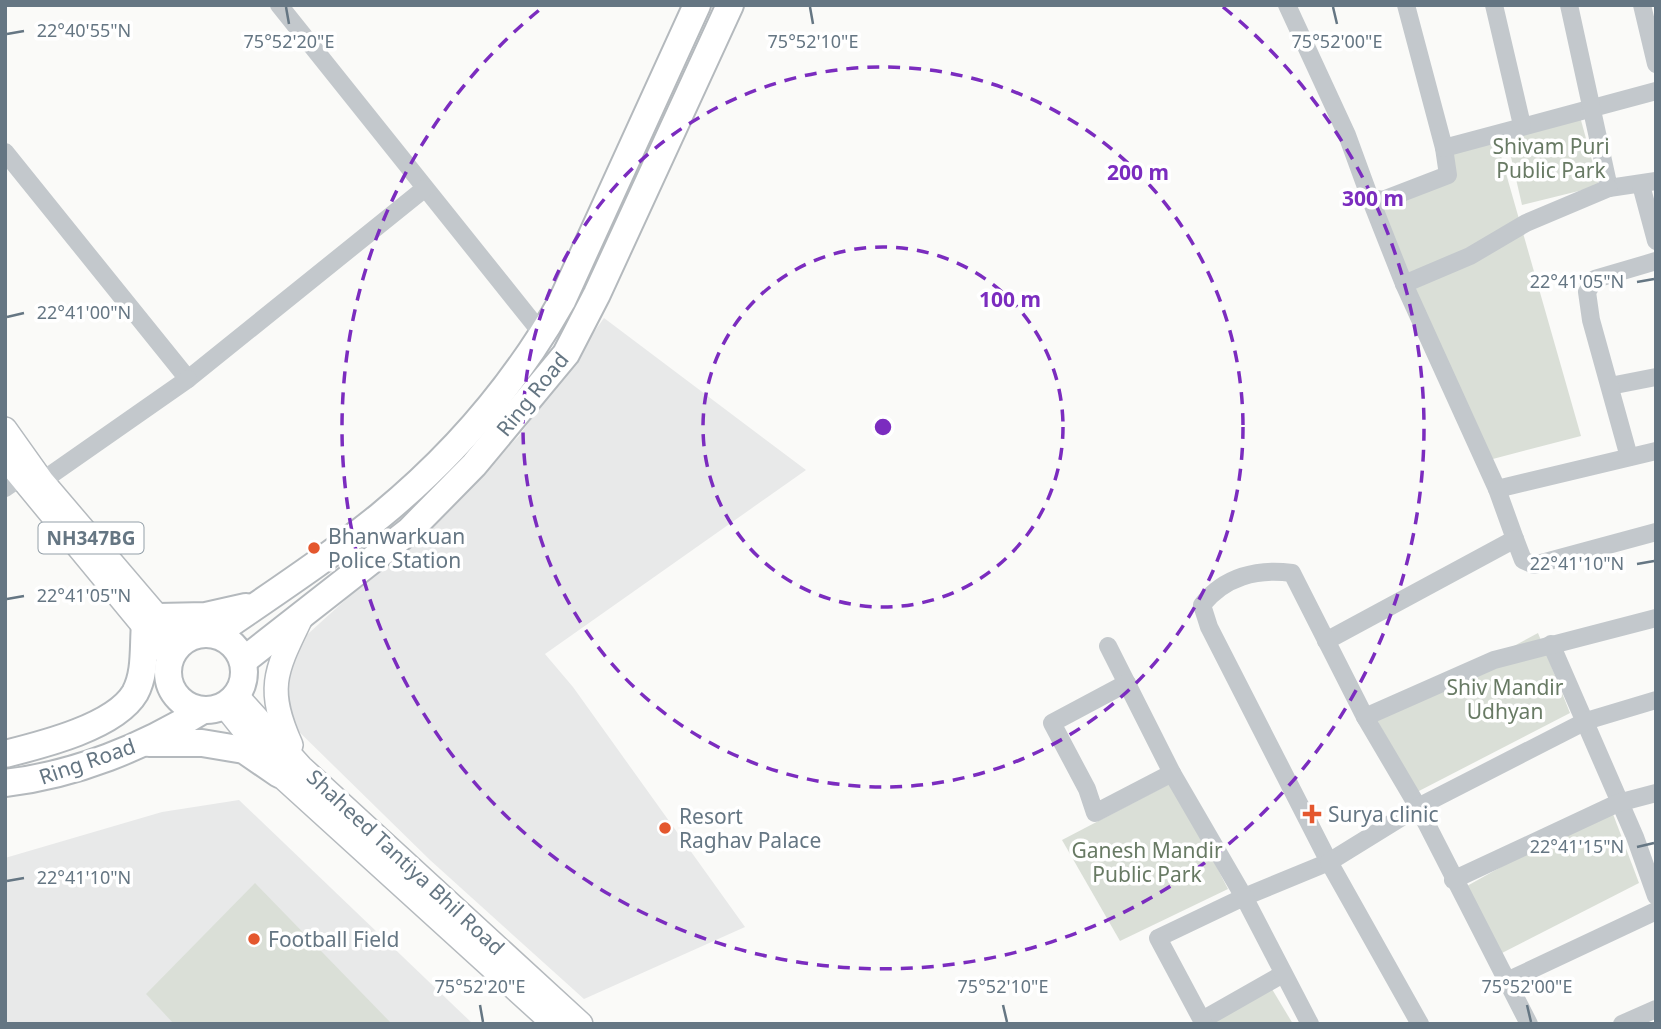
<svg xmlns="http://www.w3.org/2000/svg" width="1661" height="1029" font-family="'Noto Sans',sans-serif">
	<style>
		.built { fill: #e8e9e9 }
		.green { fill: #dadfd7 }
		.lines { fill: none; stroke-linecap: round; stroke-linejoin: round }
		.major-casing { stroke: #b5babe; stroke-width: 26 }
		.highway-casing { stroke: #b4b9bd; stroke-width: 30 }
		.minor { stroke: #c3c8cc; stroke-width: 18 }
		.major { stroke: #fff; stroke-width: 23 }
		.highway { stroke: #fff; stroke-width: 26 }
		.ticks { fill: none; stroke: #657683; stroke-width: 2.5 }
		.ring { fill: none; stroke: #7b2cbf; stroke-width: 3.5; stroke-dasharray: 12 9 }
		.poi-dot { fill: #e4572e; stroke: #fff; stroke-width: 2.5 }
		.labels { text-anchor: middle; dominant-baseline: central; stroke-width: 7; stroke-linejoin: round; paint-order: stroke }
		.shield { fill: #fff; stroke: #939fa8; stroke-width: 2 }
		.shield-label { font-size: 19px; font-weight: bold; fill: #657683 }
		.park-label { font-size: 21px; fill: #687a64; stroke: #fff }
		.street-label { font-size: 21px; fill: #657683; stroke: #fff }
		.poi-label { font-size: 21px; fill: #657683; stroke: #fff; text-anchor: start }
		.ticks-label { font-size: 18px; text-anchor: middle; fill: #657683; stroke: #fff; stroke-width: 7; stroke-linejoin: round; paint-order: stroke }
		.centre { fill: #7b2cbf; stroke: #fff; stroke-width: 3.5 }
		.ring-label { font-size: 21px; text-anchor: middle; font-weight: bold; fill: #7b2cbf; stroke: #fff; stroke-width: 7; stroke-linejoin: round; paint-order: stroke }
	</style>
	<rect width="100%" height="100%" fill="#fafaf8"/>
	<g class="built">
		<path d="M 604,318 L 806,470 L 545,654 L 573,687 L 745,927 L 584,999 L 430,860 L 286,719 L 277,662 L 440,514 L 519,436 Z"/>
		<path d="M 239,800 L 473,1024 L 5,1024 L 5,858 L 162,812 Z"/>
	</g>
	<g class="green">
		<path d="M 1579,113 L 1599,186 L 1522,205 L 1505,131 Z"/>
		<path d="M 1495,135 L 1581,436 L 1489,460 L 1377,206 L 1450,181 L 1452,149 Z"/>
		<path d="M 1538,633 L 1570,713 L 1417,792 L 1377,720 Z"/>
		<path d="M 1173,782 L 1228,889 L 1120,941 L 1062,840 Z"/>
		<path d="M 1610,806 L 1639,883 L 1502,953 L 1467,886 Z"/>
		<path d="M 255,883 L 392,1024 L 174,1024 L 146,994 Z"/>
		<path d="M 1269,984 L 1293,1024 L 1218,1024 L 1214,1017 Z"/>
	</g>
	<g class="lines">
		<g class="major-casing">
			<g id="major">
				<path d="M 5,429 L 42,481 L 158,617 L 186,639"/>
				<path d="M 5,458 L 170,658"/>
				<path d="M 236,695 L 301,767 L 581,1024"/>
				<path d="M 224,705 L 279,774 L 554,1024"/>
				<path d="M 291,745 C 265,687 276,670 302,616"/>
			</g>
		</g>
		<g class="highway-casing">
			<g id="highway">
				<path d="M 158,617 L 206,616 L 246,607"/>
				<circle cx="206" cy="672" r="38"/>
				<path d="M 215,634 C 270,596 328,558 380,516 C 453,456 516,383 562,301 L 697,5"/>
				<path d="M 243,661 L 409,531 L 474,465 L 566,354 L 597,294 L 730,5"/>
				<path d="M 149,743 L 202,743 L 244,750 L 279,774"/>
				<path d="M 5,754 C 41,745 115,727 135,693 C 146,673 143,647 145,624"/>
				<path d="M 5,783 C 75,775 144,747 203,710"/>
			</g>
		</g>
		<g class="minor">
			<path d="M 279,5 L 543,335"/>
			<path d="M 1287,5 L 1347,135 L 1370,198 L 1383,200 L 1448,175 L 1444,148"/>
			<path d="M 1406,5 L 1444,148 L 1656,91"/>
			<path d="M 1494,5 L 1522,125"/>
			<path d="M 1569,5 L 1609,188 L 1656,181"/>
			<path d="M 1642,5 L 1656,64"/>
			<path d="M 5,152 L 188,379 L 424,189"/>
			<path d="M 1641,185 L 1656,241"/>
			<path d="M 1370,198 L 1404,284 L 1497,489"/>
			<path d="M 1404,284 L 1470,256 L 1526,223 L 1609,188"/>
			<path d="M 1610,386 L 1656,377"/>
			<path d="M 1629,457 L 1591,320 L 1587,292 L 1595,279 L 1656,261"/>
			<path d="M 42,481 L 188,379"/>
			<path d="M 5,488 L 21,477"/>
			<path d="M 1515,539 L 1497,489 L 1656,451"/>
			<path d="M 1326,641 L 1515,539 L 1523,560 L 1534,565 L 1656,532"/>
			<path d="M 1551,644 L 1635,837 L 1656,896"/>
			<path d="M 1108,646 L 1172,773 L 1244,897 L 1329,862 L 1209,627 L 1202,605 C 1224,577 1257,568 1292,573 L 1365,717 L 1418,807 L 1529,1024"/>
			<path d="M 1127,683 L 1052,723 L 1087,789 L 1095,813 L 1172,773"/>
			<path d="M 1365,717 L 1494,660 L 1656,618"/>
			<path d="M 1453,880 L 1618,803 L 1656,793"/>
			<path d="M 1507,981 L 1656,911"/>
			<path d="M 1202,1020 L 1283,974"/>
			<path d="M 1204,1024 L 1158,938 L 1244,897 L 1310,1024"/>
			<path d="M 1420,1024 L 1329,862 L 1418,807 L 1586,721 L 1656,700"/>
			<path d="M 1622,1024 L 1656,1009"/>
		</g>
		<use href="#major" class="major"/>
		<use href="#highway" class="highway"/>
	</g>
	<path class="ticks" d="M 286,7 L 289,24M 810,7 L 813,24M 1333,7 L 1337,24M 7,34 L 24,31M 1637,282 L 1654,279M 7,317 L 24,313M 1637,564 L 1654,561M 7,599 L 24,596M 1637,847 L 1654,843M 7,881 L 24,878M 480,1005 L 483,1022M 1003,1005 L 1007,1022M 1527,1005 L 1531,1022"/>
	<g class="ring">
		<circle cx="883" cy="427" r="180"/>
		<circle cx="883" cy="427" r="360"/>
		<path d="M1223 7A541 541 0 1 1 543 7"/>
	</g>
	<g class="poi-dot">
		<circle cx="314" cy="548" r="7"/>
		<path d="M1308.5 803.5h7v7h7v7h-7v7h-7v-7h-7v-7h7z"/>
		<circle cx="665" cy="828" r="7"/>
		<circle cx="254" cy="939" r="7"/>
	</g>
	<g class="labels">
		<rect class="shield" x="38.5" y="522.5" width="105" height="31" rx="5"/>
		<g class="shield-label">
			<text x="91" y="538">NH347BG</text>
		</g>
		<g class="park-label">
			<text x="1551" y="146">Shivam Puri<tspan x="1551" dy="24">Public Park</tspan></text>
			<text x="1505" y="687">Shiv Mandir<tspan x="1505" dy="24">Udhyan</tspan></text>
			<text x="1147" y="850">Ganesh Mandir<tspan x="1147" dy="24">Public Park</tspan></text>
		</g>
		<g class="street-label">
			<text transform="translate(532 394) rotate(-51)">Ring Road</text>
			<text transform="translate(87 761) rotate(-19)">Ring Road</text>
			<text transform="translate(406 862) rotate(43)">Shaheed Tantiya Bhil Road</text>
		</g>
		<g class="poi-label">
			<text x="328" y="536">Bhanwarkuan<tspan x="328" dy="24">Police Station</tspan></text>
			<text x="1328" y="814">Surya clinic</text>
			<text x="679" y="816">Resort<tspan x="679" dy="24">Raghav Palace</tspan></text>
			<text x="268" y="939">Football Field</text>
		</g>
	</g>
	<g class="ticks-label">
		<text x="84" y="37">22°40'55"N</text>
		<text x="289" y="48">75°52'20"E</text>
		<text x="813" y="48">75°52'10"E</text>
		<text x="1337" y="48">75°52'00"E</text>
		<text x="1577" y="288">22°41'05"N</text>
		<text x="84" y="319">22°41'00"N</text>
		<text x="1577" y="570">22°41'10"N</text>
		<text x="84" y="602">22°41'05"N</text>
		<text x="1577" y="853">22°41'15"N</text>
		<text x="84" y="884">22°41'10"N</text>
		<text x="480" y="993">75°52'20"E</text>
		<text x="1003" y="993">75°52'10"E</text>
		<text x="1527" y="993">75°52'00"E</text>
	</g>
	<circle cx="883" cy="427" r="10" class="centre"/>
	<g class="ring-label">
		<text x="1138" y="180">200 m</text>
		<text x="1373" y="206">300 m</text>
		<text x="1010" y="307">100 m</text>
	</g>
	<rect width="1661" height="1029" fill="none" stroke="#657683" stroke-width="14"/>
</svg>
